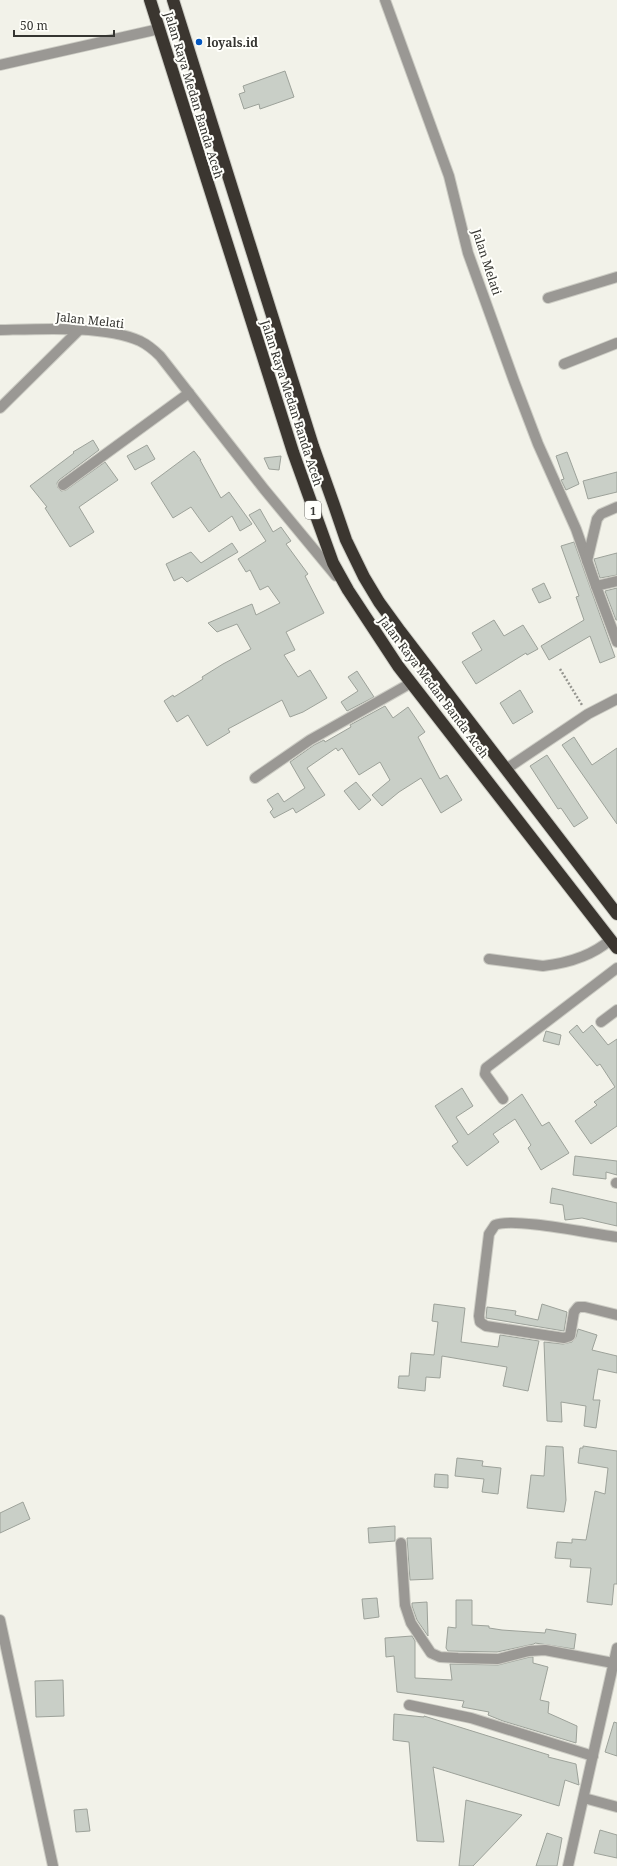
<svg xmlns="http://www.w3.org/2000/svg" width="617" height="1866" font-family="'Noto Serif',serif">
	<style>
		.building { fill: #c9cfc7; stroke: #9da29a }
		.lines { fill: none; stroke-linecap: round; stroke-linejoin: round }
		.minor-casing { stroke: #ccccc4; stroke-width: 12 }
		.highway-casing { stroke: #ccccc4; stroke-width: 14 }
		.path { stroke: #95958f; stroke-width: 2.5; stroke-dasharray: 2 2; stroke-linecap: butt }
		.minor { stroke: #9a9894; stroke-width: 10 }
		.highway { stroke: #3b3630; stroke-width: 12 }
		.poi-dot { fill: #0257c1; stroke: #fffffb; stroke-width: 1.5 }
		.labels { text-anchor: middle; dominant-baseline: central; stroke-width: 4; stroke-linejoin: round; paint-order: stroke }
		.shield { fill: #fffffb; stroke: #72726e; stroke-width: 1 }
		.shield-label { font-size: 11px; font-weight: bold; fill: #353531 }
		.poi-label { font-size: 12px; font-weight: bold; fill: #353531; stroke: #fffffb; text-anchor: start }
		.street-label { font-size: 12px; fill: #353531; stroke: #fffffb }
	</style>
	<rect width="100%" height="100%" fill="#f2f2e9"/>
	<g class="building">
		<path d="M 285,71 L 294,97 L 260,109 L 259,104 L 244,109 L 239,94 L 245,92 L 243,86 Z"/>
		<path d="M 93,440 L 99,450 L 59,480 L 57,483 L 58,488 L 61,491 L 66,490 L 105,462 L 118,480 L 79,507 L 94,532 L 70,547 L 45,508 L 47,507 L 30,486 L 74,453 L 73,452 Z"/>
		<path d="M 147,445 L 155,459 L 135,470 L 127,456 Z"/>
		<path d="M 194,451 L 201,460 L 200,460 L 221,498 L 229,492 L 252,524 L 240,531 L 232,516 L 209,532 L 191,507 L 173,518 L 151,483 Z"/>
		<path d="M 567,452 L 579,484 L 566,490 L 561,480 L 564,479 L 556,456 Z"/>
		<path d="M 281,456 L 279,470 L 269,469 L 264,458 Z"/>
		<path d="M 617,472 L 617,492 L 588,499 L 583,481 Z"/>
		<path d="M 260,509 L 273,532 L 281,527 L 291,541 L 286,544 L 308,574 L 305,576 L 324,613 L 286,632 L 295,650 L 284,655 L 298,677 L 310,670 L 327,698 L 303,712 L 290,717 L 282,700 L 228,729 L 230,732 L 207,746 L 188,715 L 177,722 L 164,701 L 173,695 L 174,697 L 203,679 L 202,677 L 223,664 L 251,649 L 237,624 L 217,632 L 208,623 L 252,604 L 256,615 L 280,603 L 268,586 L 260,590 L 250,570 L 246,572 L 238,559 L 266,541 L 249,515 Z"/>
		<path d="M 574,542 L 615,657 L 600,663 L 590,636 L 549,660 L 541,646 L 584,620 L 576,597 L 579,596 L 561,546 Z"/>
		<path d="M 232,543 L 238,552 L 187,582 L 182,577 L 174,581 L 166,564 L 191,552 L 201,563 Z"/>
		<path d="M 617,553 L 617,575 L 600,578 L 594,559 Z"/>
		<path d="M 544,583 L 551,598 L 539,603 L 532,589 Z"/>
		<path d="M 617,588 L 617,620 L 616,620 L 605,591 Z"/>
		<path d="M 494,620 L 504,636 L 523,625 L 538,649 L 527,655 L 526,653 L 476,684 L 462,662 L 482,650 L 472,633 Z"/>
		<path d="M 357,671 L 374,697 L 347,711 L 341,702 L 358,691 L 348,677 Z"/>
		<path d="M 520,690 L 533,712 L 513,724 L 500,703 Z"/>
		<path d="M 385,706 L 393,718 L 408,707 L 425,732 L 418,737 L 440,779 L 447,775 L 462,800 L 441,813 L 421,778 L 399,792 L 382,806 L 372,795 L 390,780 L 380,762 L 359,775 L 342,748 L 338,751 L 336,748 L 307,768 L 325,795 L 296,813 L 293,808 L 274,818 L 270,812 L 273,809 L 267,800 L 278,793 L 284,802 L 305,788 L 290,762 L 314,745 L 324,740 L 325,742 L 351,727 L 350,725 Z"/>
		<path d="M 574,737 L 592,765 L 617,748 L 617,824 L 562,745 Z"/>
		<path d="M 547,755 L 588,818 L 574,827 L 561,808 L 558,809 L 530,766 Z"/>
		<path d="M 356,782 L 371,800 L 359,810 L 344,791 Z"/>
		<path d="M 577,1025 L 583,1033 L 592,1025 L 608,1045 L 617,1039 L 617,1126 L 591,1144 L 575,1121 L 597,1105 L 594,1102 L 615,1087 L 600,1064 L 597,1066 L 569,1032 Z"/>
		<path d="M 546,1031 L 561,1035 L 559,1045 L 543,1041 Z"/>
		<path d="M 462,1088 L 473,1106 L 456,1117 L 468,1135 L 522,1094 L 542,1126 L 549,1122 L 569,1153 L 541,1170 L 528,1148 L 531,1145 L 515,1119 L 493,1134 L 499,1142 L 467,1166 L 452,1146 L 458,1142 L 435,1106 Z"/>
		<path d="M 575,1156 L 617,1161 L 617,1175 L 606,1172 L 606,1179 L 573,1175 Z"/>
		<path d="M 552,1188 L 617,1203 L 617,1226 L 582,1218 L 565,1220 L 563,1205 L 550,1203 Z"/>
		<path d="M 434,1304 L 465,1308 L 461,1342 L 498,1347 L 500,1335 L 539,1341 L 528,1391 L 503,1386 L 507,1367 L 442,1356 L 440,1378 L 426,1377 L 425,1391 L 398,1388 L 399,1376 L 409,1376 L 411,1353 L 434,1355 L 438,1322 L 432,1321 Z"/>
		<path d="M 542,1304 L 567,1312 L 564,1331 L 486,1318 L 487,1307 L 516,1311 L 515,1315 L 538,1320 Z"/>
		<path d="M 578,1329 L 597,1335 L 592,1350 L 617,1356 L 617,1373 L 598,1369 L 593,1400 L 600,1400 L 596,1428 L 584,1426 L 586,1406 L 561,1402 L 562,1422 L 547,1421 L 544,1342 L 563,1344 L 572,1342 L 576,1337 Z"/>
		<path d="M 546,1446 L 563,1447 L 566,1500 L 564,1512 L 527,1508 L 531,1475 L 544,1476 Z"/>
		<path d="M 583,1446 L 617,1451 L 617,1584 L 614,1584 L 612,1605 L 587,1602 L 591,1568 L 570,1567 L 571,1559 L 555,1558 L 557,1542 L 572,1543 L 572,1539 L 586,1540 L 595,1491 L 605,1494 L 608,1468 L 578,1463 L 580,1448 L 583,1448 Z"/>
		<path d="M 457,1458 L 483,1461 L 482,1466 L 501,1468 L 498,1494 L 482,1492 L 484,1479 L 455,1476 Z"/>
		<path d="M 435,1474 L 448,1475 L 448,1488 L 434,1487 Z"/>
		<path d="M 23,1502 L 30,1519 L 0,1533 L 0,1513 Z"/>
		<path d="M 395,1526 L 395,1541 L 369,1543 L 368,1528 Z"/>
		<path d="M 407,1538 L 431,1538 L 433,1579 L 410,1580 Z"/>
		<path d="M 377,1598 L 379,1617 L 364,1619 L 362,1599 Z"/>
		<path d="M 456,1600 L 472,1600 L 472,1625 L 489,1626 L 489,1628 L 502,1630 L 545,1633 L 546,1629 L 576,1634 L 574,1649 L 535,1643 L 534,1644 L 497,1652 L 448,1651 L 446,1648 L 448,1627 L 456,1628 Z"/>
		<path d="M 427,1602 L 428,1636 L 417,1620 L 412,1606 L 412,1603 Z"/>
		<path d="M 412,1636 L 415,1641 L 415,1678 L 452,1680 L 450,1664 L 498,1665 L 530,1657 L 533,1657 L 533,1663 L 548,1667 L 540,1700 L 549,1702 L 548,1713 L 577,1726 L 576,1743 L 503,1721 L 488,1715 L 489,1712 L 462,1707 L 464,1701 L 397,1692 L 394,1656 L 386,1657 L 385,1638 Z"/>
		<path d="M 63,1680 L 64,1716 L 36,1717 L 35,1681 Z"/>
		<path d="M 394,1714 L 424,1717 L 424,1716 L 549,1755 L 548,1757 L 576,1764 L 579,1785 L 565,1780 L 559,1806 L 433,1767 L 444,1842 L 417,1841 L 409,1742 L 393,1740 Z"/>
		<path d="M 614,1722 L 617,1723 L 617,1756 L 605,1752 Z"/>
		<path d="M 466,1800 L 522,1815 L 473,1866 L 459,1866 Z"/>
		<path d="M 87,1809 L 90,1831 L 76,1832 L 74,1810 Z"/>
		<path d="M 600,1830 L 617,1835 L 617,1858 L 594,1853 Z"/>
		<path d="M 547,1833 L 562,1838 L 557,1866 L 536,1866 Z"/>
	</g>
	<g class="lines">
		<g class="minor-casing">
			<g id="minor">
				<path d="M 385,0 L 449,176 L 468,253 L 514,381 L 538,444 L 576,529 L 596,586"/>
				<path d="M 0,65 L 159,29"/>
				<path d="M 548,298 L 617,277"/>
				<path d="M 0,330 C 39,329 105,325 140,341 C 148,345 154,350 160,356 L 264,489 L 336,576"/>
				<path d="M 564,364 L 617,343"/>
				<path d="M 0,408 L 78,331"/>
				<path d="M 63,485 L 189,393"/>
				<path d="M 587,561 L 597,519 L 601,514 L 617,507"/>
				<path d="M 617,581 L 596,586 L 617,642"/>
				<path d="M 506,769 L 588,714 L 617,699"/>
				<path d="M 255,778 L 310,740 L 411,683"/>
				<path d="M 489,959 L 543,966 C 568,963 592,956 610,940"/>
				<path d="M 601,1022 L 617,1010"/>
				<path d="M 503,1099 L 485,1074 L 486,1068 L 617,968"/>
				<path d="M 616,1183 L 617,1183"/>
				<path d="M 617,1237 C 592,1234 514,1217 495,1225 L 489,1234 L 479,1316 L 480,1322 L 486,1326 L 564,1338 L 570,1336 L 574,1312 L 578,1307 L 585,1307 L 617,1315"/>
				<path d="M 401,1543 L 405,1605 L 411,1623 L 431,1653 L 440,1657 L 458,1658 L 498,1659 L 529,1651 L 545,1650 L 613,1663"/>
				<path d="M 0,1620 L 53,1866"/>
				<path d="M 409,1705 L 471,1718 L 593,1756"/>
				<path d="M 584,1798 L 617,1807"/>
				<path d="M 568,1866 L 617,1648"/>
			</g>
		</g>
		<g class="highway-casing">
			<g id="highway">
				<path d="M 150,0 L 293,452 L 333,563 L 348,590 L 398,666 L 617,948"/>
				<path d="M 173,0 L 313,446 L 334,505 L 346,540 L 364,577 L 379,602 L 400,631 L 617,914"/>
			</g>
		</g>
		<path class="path" d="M 560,669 L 582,705"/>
		<use href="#minor" class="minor"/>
		<use href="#highway" class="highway"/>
	</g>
	<circle class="poi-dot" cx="199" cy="42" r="4"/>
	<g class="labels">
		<rect class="shield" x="305" y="501" width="16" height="18" rx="3"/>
		<g class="shield-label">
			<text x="313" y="510">1</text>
		</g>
		<g class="poi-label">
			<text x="207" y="42">loyals.id</text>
		</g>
		<g class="street-label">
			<text transform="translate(194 95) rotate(73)">Jalan Raya Medan Banda Aceh</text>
			<text transform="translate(487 262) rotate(72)">Jalan Melati</text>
			<text transform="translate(90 320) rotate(6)">Jalan Melati</text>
			<text transform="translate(292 403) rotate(72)">Jalan Raya Medan Banda Aceh</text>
			<text transform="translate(434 687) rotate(53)">Jalan Raya Medan Banda Aceh</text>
		</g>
	</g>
	<path d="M14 30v6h100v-6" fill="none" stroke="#353531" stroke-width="2"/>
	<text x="20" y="30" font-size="12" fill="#353531" stroke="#fffffb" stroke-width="3" paint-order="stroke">50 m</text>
</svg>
